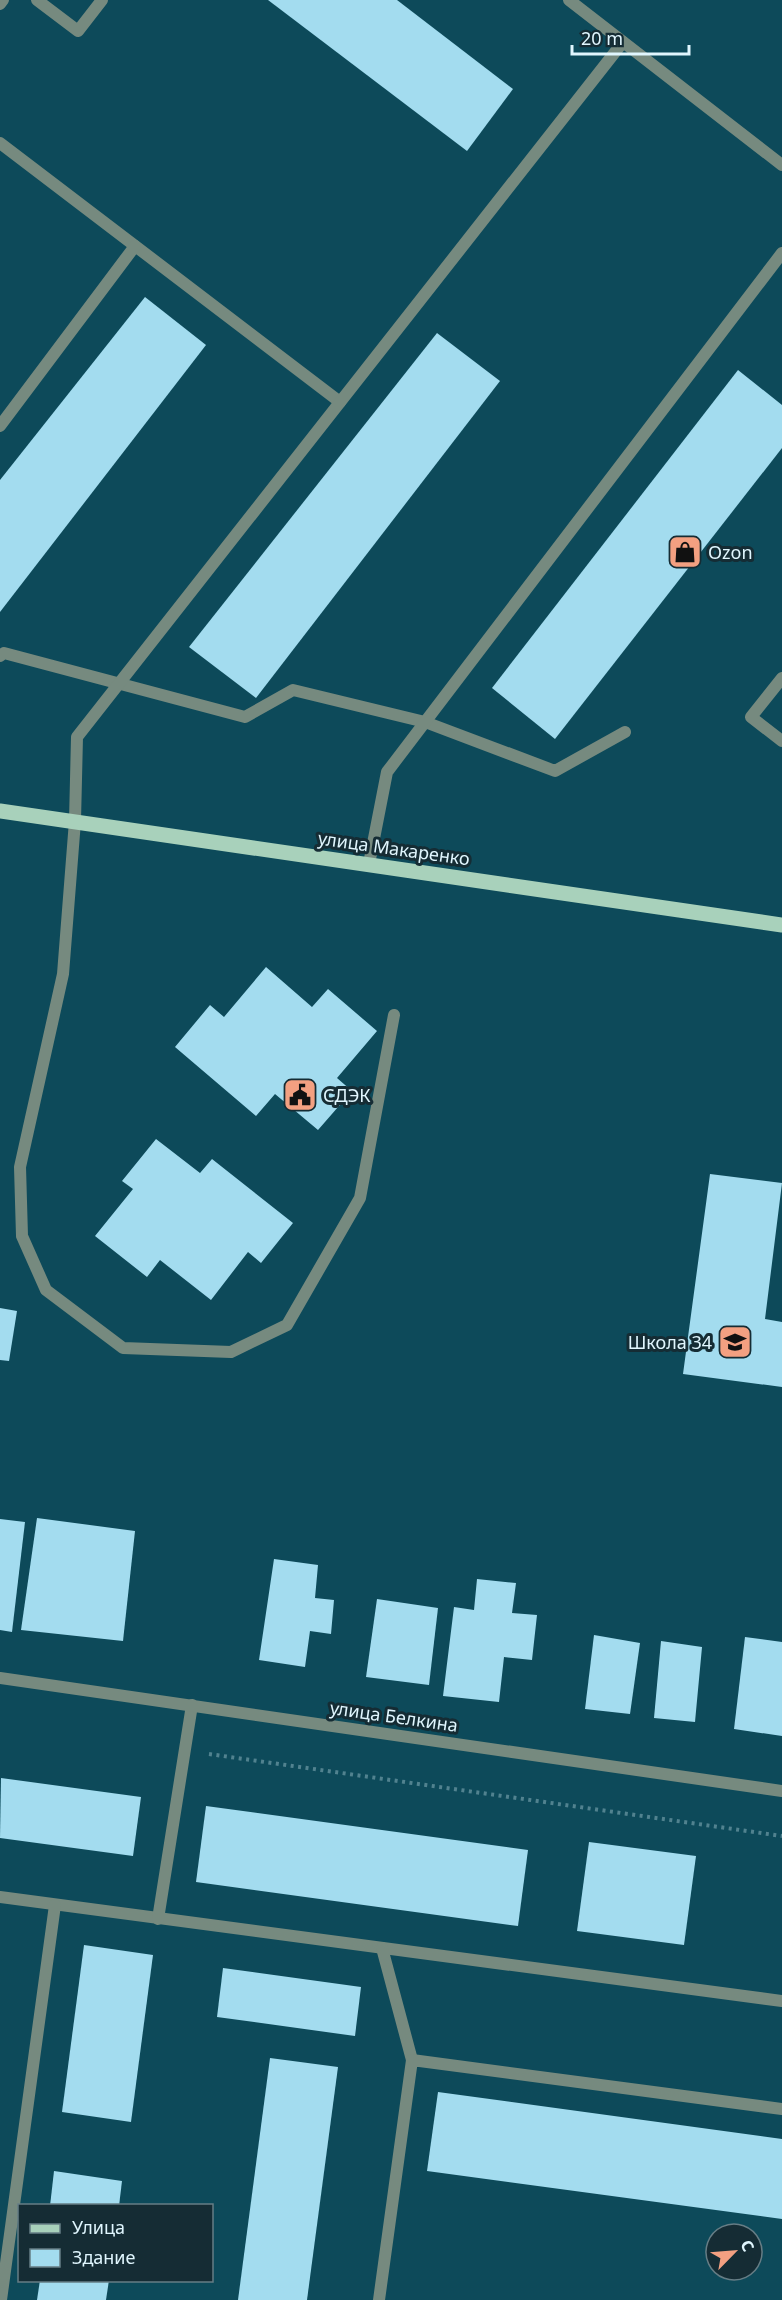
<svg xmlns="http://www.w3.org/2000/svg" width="782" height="2300" font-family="'Noto Sans',sans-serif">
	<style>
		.building { fill: #a3dcef }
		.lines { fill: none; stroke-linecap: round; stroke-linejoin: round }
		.path { stroke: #51828f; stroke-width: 4; stroke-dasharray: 3 4.5; stroke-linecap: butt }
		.lane { stroke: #768a7f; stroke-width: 12 }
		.street { stroke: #768a7f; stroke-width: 12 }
		.primary { stroke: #a8d1bb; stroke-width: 15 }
		.labels { text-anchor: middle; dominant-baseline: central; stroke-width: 6; stroke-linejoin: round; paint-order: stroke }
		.poi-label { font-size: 18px; fill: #e0f6fe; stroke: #152c34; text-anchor: start }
		.street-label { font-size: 18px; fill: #e0f6fe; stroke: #152c34 }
	</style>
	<rect width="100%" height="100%" fill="#0d4a5a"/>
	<g class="building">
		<path d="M 268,0 L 397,0 L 513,89 L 467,151 Z"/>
		<path d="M 145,297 L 206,345 L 0,612 L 0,480 Z"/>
		<path d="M 437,333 L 500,381 L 256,698 L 189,647 Z"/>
		<path d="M 738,370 L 782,405 L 782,448 L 555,739 L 492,688 Z"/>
		<path d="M 266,967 L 312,1007 L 328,989 L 377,1031 L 337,1078 L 352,1091 L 318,1130 L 275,1094 L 256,1116 L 175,1047 L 210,1005 L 224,1017 Z"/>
		<path d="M 156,1139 L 200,1173 L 212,1159 L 293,1223 L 261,1263 L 248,1252 L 211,1300 L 160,1260 L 147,1277 L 95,1236 L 133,1189 L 122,1181 Z"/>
		<path d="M 710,1174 L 782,1183 L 765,1319 L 782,1322 L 782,1387 L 683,1374 Z"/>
		<path d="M 0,1308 L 17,1311 L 9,1361 L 0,1360 Z"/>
		<path d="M 37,1518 L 135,1531 L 123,1641 L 21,1630 Z"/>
		<path d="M 0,1519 L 25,1522 L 12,1632 L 0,1630 Z"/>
		<path d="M 274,1559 L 318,1565 L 315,1598 L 334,1600 L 331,1634 L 310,1631 L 305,1667 L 259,1660 Z"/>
		<path d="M 477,1579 L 516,1583 L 512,1613 L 537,1615 L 532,1660 L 504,1657 L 499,1702 L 443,1696 L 454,1607 L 474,1610 Z"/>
		<path d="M 377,1599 L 438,1608 L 429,1685 L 366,1677 Z"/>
		<path d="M 594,1635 L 640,1643 L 630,1714 L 585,1709 Z"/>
		<path d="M 745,1637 L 782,1642 L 782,1736 L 734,1729 Z"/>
		<path d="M 661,1641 L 702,1647 L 695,1722 L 654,1718 Z"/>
		<path d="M 1,1778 L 141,1797 L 133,1856 L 0,1838 Z"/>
		<path d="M 206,1806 L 528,1850 L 518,1926 L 196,1882 Z"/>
		<path d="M 589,1842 L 696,1856 L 684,1945 L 577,1931 Z"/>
		<path d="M 84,1945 L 153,1955 L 131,2122 L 62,2112 Z"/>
		<path d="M 223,1968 L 361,1987 L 355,2036 L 217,2017 Z"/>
		<path d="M 270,2058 L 338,2067 L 307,2300 L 238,2300 Z"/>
		<path d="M 438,2092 L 782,2139 L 782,2219 L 427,2171 Z"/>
		<path d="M 54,2171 L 122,2181 L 119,2206 L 50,2206 Z"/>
		<path d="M 40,2280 L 109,2280 L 106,2300 L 37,2300 Z"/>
	</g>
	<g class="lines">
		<path class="path" d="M 209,1754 L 782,1836"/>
		<g class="lane">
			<path d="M 37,0 L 78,31 L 102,0"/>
			<path d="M 569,0 L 782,165"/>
			<path d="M 0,4 L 3,0"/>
			<path d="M 0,143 L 340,402"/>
			<path d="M 0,426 L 135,246"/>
			<path d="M 0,656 L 4,653 L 245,717 L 293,690 L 425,722 L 555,771 L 625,732"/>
			<path d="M 782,678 L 751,717 L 782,741"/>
			<path d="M 369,864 L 387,772 L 782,253"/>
			<path d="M 394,1015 L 360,1198 L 287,1325 L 231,1352 L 123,1348 L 46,1290 L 22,1236 L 20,1167 L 63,974 L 75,821 L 77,737 L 623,42"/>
			<path d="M 0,1897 L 782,2001"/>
			<path d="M 158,1919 L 192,1705"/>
			<path d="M 382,1948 L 412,2060"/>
			<path d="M 379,2300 L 412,2060 L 782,2109"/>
		</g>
		<g class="street">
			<path d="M 0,1678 L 782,1791"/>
			<path d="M 1,2300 L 55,1905"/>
		</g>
		<path class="primary" d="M 0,811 L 782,925"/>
	</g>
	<defs>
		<g id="shop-square" transform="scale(1.725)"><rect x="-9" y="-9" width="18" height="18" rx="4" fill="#f3a081" stroke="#152c34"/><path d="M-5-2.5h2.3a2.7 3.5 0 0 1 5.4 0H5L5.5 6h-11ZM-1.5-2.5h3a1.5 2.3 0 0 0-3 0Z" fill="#111"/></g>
		<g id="civic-square" transform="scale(1.725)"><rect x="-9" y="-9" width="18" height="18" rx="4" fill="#f3a081" stroke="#152c34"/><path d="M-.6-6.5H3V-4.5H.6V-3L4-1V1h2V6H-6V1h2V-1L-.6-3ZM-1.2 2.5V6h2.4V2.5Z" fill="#111"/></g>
		<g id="school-square" transform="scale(1.725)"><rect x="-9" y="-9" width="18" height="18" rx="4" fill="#f3a081" stroke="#152c34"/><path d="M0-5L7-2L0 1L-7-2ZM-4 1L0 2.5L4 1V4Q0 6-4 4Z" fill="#111"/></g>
	</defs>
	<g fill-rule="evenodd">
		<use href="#shop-square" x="685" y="552"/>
		<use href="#civic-square" x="300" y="1095"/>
		<use href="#school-square" x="735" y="1342"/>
	</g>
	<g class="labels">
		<g class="poi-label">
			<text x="708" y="552">Ozon</text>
			<text x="323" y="1095">СДЭК</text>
			<text x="712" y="1342" text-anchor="end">Школа 34</text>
		</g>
		<g class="street-label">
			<text transform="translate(394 848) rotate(8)">улица Макаренко</text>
			<text transform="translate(394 1716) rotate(8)">улица Белкина</text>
		</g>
	</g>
	<rect x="18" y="2204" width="195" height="78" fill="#152c34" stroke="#667d85" stroke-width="1.5"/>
	<rect x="30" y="2224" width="30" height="9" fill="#a8d1bb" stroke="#667d85" stroke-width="1.5"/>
	<text x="72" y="2234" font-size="18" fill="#e0f6fe">Улица</text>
	<rect x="30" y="2249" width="30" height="18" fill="#a3dcef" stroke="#667d85" stroke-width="1.5"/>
	<text x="72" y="2264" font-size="18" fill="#e0f6fe">Здание</text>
	<g transform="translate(734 2252) rotate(65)"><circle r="28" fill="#152c34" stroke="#667d85" stroke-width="1.5"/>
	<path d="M0-4.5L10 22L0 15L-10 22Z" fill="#f3a081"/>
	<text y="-9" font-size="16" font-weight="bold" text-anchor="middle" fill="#e0f6fe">С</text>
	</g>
	<path d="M572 45v9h117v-9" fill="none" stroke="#e0f6fe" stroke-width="3"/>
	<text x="581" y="45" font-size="18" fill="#e0f6fe" stroke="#152c34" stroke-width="4.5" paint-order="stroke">20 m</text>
</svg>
